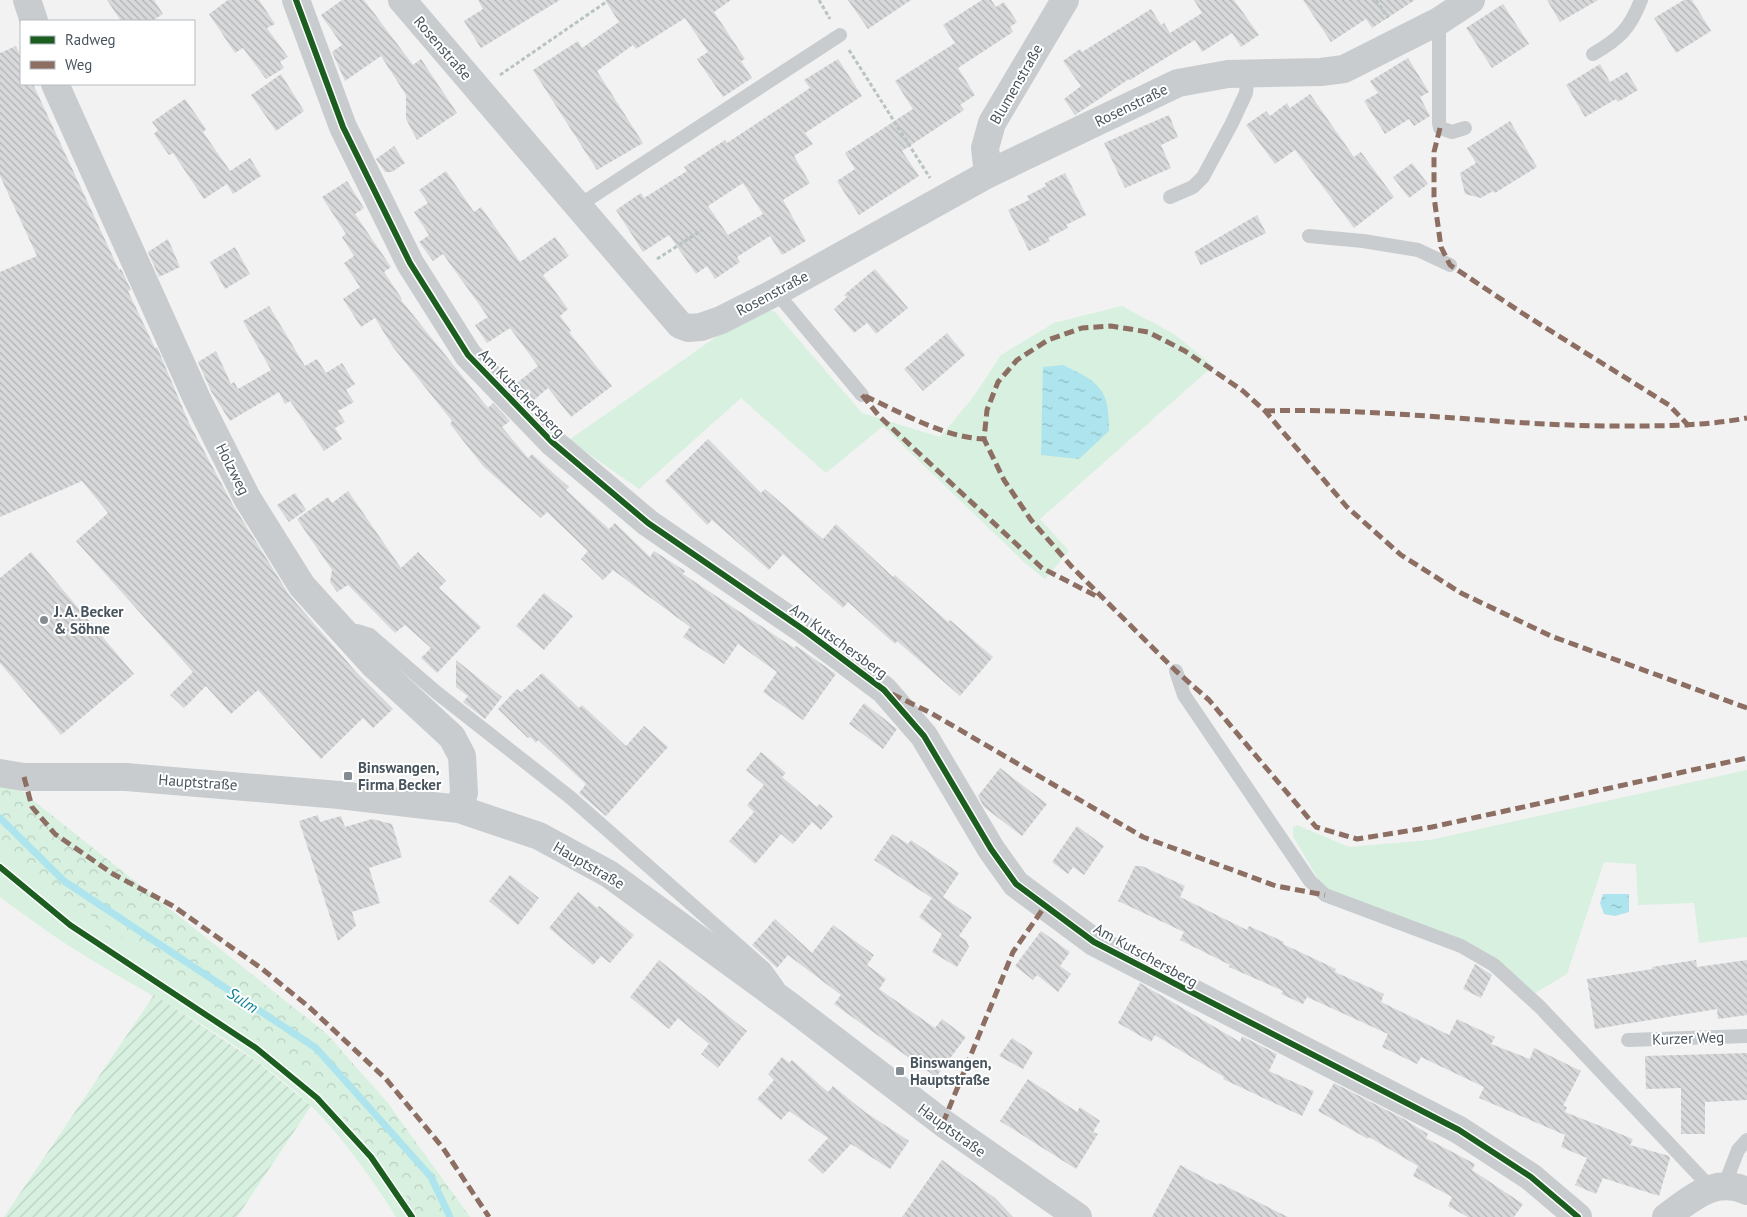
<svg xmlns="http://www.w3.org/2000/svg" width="1747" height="1217" font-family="'PT Sans',sans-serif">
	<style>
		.grass { fill: #d7f0df }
		.forest { fill: url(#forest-crowns) }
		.garden { fill: url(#garden-furrows) }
		.water { fill: url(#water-ripples) }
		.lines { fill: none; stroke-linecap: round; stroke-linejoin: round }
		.stream { stroke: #ade4ed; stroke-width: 7 }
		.building { fill: url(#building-back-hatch); fill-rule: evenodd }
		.path { stroke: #b8c4c0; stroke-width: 3; stroke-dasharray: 4 2.5; stroke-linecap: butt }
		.service { stroke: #c9ccce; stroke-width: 14 }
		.minor { stroke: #c9ccce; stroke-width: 28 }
		.tertiary { stroke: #c9ccce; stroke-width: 28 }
		.quiet { stroke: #8d6e63; stroke-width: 5; stroke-dasharray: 10 5; stroke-linecap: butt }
		.cycleway-casing { stroke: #fff; stroke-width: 9 }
		.cycleway { stroke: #1b5e20; stroke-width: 6 }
		.poi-dot { fill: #848c92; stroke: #fff; stroke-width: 2 }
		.labels { text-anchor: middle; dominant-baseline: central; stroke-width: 4; stroke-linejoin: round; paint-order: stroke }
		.street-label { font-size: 15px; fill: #49555e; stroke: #fff }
		.poi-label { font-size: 15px; font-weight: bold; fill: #49555e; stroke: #fff; text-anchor: start }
		.water-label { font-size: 16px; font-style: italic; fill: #0f8093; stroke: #fff }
	</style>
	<defs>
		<pattern id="forest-crowns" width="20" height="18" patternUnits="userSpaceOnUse" patternTransform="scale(1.25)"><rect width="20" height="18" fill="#d7f0df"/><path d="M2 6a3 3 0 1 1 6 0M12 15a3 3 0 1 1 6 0" fill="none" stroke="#bad0c2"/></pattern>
		<pattern id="garden-furrows" width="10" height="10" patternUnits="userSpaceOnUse" patternTransform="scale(1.25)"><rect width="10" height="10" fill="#d7f0df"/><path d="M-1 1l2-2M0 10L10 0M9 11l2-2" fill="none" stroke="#bad0c2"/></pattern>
		<pattern id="water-ripples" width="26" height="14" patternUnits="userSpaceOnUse" patternTransform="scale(1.25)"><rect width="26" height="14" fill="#ade4ed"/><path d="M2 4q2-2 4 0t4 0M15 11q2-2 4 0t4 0" fill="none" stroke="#8fbcc3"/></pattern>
		<pattern id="building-back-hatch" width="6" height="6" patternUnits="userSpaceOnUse" patternTransform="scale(1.25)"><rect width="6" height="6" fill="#d8d9da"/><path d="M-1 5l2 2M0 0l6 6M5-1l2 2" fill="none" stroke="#b1b3b4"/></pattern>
	</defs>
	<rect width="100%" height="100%" fill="#f2f2f2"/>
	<g class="grass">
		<path d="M 1122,306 L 1174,334 L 1213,366 L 1040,519 L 1069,551 L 1045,579 L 1026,564 L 883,426 L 826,473 L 741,398 L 639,489 L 569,440 L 753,311 L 774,311 L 862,413 L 940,437 L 974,396 L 1001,355 L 1054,323 Z"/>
		<path d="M 1747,770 L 1747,937 L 1699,943 L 1694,903 L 1638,905 L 1636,864 L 1604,862 L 1567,974 L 1535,993 L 1496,959 L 1325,891 L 1293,836 L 1293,827 L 1297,825 L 1349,847 L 1430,840 Z"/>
		<path d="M 0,848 L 264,1044 L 324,1094 L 395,1180 L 420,1217 L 396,1217 C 373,1180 342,1136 311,1106 C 242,1039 153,999 74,949 C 50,934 28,917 5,901 L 0,897 Z"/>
	</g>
	<path class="forest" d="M 0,774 L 327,1034 L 387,1102 L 470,1217 L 420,1217 L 395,1180 L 324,1094 L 264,1044 L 0,848 Z"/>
	<path class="garden" d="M 154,995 L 259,1063 L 311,1106 L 237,1217 L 4,1217 Z"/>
	<g class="water">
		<path d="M 1063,365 C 1100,383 1109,388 1109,431 L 1079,459 L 1041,455 L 1043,367 Z"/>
		<path d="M 1603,894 L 1629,894 L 1629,912 L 1615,916 L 1604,914 L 1600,903 Z"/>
	</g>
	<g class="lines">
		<path class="stream" d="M 0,818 L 64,881 L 316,1048 L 431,1177 L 450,1217"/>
	</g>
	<g class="building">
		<path d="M 107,0 L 154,0 L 163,14 L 152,21 L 121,21 Z"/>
		<path d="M 228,0 L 259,0 L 275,24 L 267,28 L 288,57 L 280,62 L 284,68 L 266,79 L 243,48 L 235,53 L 209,14 Z"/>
		<path d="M 342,0 L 364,0 L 413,65 L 421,59 L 457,113 L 417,140 L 406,119 L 406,95 L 381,56 L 345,81 L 332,52 L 342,45 L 321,15 Z"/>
		<path d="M 478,0 L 560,0 L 481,48 L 464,21 L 483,9 Z"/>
		<path d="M 605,0 L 731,0 L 714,12 L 745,59 L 741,61 L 752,78 L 723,97 L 697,59 L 708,52 L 685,18 L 636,49 L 633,45 L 597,71 L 643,143 L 597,170 L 533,70 L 578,41 L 582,48 L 619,22 Z"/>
		<path d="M 848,0 L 911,0 L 868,29 Z"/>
		<path d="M 982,0 L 991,0 L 996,7 L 1004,2 L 1017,22 L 1010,27 L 1013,32 L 958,68 L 975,95 L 960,105 L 964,110 L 902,151 L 919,176 L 859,215 L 837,181 L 855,169 L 845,153 L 913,109 L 895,81 L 955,43 L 943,25 Z"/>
		<path d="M 1194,0 L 1234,0 L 1259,35 L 1241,47 L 1232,33 L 1202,52 L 1195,40 L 1130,80 L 1129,79 L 1075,115 L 1064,99 L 1081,86 L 1063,61 L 1080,49 L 1082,52 L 1151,9 L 1161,25 L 1164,23 L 1170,33 L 1202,13 Z"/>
		<path d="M 1303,0 L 1415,0 L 1372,28 L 1366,19 L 1331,42 Z"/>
		<path d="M 1547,0 L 1598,0 L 1560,22 Z"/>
		<path d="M 1684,0 L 1692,0 L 1711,31 L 1676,53 L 1654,18 Z"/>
		<path d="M 1503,4 L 1529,44 L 1492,68 L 1466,28 Z"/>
		<path d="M 16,46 L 21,58 L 21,84 L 33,84 L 119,270 L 121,269 L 131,290 L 128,291 L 155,348 L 157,347 L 189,423 L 233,505 L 290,596 L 357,673 L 393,709 L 373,728 L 363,718 L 321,759 L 258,690 L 231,714 L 206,686 L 184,708 L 170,695 L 193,672 L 76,541 L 108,513 L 82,481 L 0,517 L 0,272 L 37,256 L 0,176 L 0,53 Z"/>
		<path d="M 1408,58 L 1429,92 L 1420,97 L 1430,116 L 1414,126 L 1409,119 L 1385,134 L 1364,101 L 1378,93 L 1370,81 Z"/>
		<path d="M 838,59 L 862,96 L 805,133 L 813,144 L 794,156 L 810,183 L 783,200 L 806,241 L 782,255 L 770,236 L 737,257 L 740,262 L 715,279 L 707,266 L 696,274 L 669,235 L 643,252 L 616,210 L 641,193 L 644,198 L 687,171 L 684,167 L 725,140 L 727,143 L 810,88 L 804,80 ZM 743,183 L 763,214 L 728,235 L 708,206 Z"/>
		<path d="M 1600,64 L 1610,82 L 1627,72 L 1638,90 L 1618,102 L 1616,99 L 1585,117 L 1566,85 Z"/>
		<path d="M 281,74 L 304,111 L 276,131 L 251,95 Z"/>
		<path d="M 1310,94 L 1354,157 L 1361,152 L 1394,197 L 1354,228 L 1295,150 L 1275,164 L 1246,125 L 1266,111 L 1270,116 L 1287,103 L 1290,108 Z"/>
		<path d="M 185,99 L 206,129 L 203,132 L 230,171 L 250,158 L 261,176 L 233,194 L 227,184 L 204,199 L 173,153 L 169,155 L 154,134 L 158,130 L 152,122 Z"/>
		<path d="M 1169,115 L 1178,137 L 1161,145 L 1171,168 L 1125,188 L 1104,143 Z"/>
		<path d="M 1510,121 L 1537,167 L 1495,193 L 1493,191 L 1481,198 L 1465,194 L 1460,173 L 1476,163 L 1467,148 Z"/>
		<path d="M 394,146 L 405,163 L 392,172 L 385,172 L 376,159 Z"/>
		<path d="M 1412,163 L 1428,184 L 1409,198 L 1393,177 Z"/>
		<path d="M 446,171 L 474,212 L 481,207 L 520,262 L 555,237 L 569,256 L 543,275 L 568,309 L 560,316 L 571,331 L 569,332 L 612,386 L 571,417 L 548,388 L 534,400 L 517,383 L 538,366 L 510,328 L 487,343 L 475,325 L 488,317 L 443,254 L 433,261 L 419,242 L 429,235 L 414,212 L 428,203 L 419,190 Z"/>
		<path d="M 1065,173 L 1086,215 L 1066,225 L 1068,228 L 1048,238 L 1050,241 L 1029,251 L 1008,210 L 1029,200 L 1027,196 L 1046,186 L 1045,183 Z"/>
		<path d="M 347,181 L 364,208 L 355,214 L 391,267 L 384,272 L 402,299 L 401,300 L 488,408 L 493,403 L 510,421 L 502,427 L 528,458 L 532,454 L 569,487 L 566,490 L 609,529 L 615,523 L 650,557 L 654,551 L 685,571 L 683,574 L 794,648 L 796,646 L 836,674 L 803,720 L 763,692 L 777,672 L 738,644 L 724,664 L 683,637 L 690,627 L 613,570 L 603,580 L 581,559 L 588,551 L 547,512 L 541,518 L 483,466 L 450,424 L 452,421 L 393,347 L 375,318 L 361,327 L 343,299 L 360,287 L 344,263 L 354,256 L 342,237 L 346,234 L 322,197 Z"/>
		<path d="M 1257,215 L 1266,233 L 1201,265 L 1194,252 Z"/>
		<path d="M 168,239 L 180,267 L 159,277 L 148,252 Z"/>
		<path d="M 235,247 L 250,274 L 225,289 L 210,262 Z"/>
		<path d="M 875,269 L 908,308 L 876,334 L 867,323 L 854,333 L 834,309 L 847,297 L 844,295 Z"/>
		<path d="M 269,306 L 305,366 L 317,359 L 326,373 L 342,363 L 355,384 L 346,390 L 354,402 L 338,411 L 345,422 L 335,428 L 342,439 L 324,451 L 290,401 L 285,404 L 279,392 L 230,421 L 211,391 L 198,362 L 216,351 L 231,384 L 234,382 L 238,389 L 271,370 L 243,321 Z"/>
		<path d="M 947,333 L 965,355 L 923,391 L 904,369 Z"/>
		<path d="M 708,439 L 761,493 L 765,489 L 823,539 L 836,524 L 893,577 L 895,575 L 948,622 L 950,620 L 993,657 L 960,696 L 897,641 L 895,644 L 848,602 L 843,608 L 783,554 L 769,570 L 712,520 L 707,525 L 665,481 Z"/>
		<path d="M 348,491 L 401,568 L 418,552 L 446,581 L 439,588 L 481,627 L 437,673 L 421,658 L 431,648 L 405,625 L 395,633 L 348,585 L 337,592 L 330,582 L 332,570 L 297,519 L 328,497 L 332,503 Z"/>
		<path d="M 295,493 L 306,510 L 289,522 L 277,505 Z"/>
		<path d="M 31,552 L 134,674 L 61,735 L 0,663 L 0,578 Z"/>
		<path d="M 544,593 L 573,616 L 544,650 L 516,626 Z"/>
		<path d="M 456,660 L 502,697 L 485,719 L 463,702 L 468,696 L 456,687 Z"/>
		<path d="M 542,673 L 579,708 L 582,705 L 626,746 L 644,726 L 668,747 L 606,816 L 579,793 L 586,784 L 538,740 L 536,743 L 530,737 L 528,738 L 498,709 L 517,689 L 521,692 Z"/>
		<path d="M 864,703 L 897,729 L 883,749 L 849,724 Z"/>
		<path d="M 761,752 L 786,773 L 782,777 L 817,807 L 819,804 L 833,816 L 821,830 L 812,822 L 793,844 L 781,834 L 755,864 L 729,841 L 754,812 L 747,805 L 764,785 L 746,770 Z"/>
		<path d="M 1000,768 L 1047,804 L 1022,836 L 984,807 L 978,796 Z"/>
		<path d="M 318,815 L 320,822 L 341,816 L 345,827 L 372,819 L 392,824 L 402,857 L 369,868 L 380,903 L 352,912 L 356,926 L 338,941 L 299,821 Z"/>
		<path d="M 1077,826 L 1104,846 L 1084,875 L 1073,867 L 1068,874 L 1052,862 Z"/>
		<path d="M 892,834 L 908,844 L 911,840 L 959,873 L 943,897 L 972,917 L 959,936 L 966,940 L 969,947 L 957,967 L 932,952 L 942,934 L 919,917 L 932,898 L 874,860 Z"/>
		<path d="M 1135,866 L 1142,866 L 1185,886 L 1180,897 L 1247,930 L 1249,926 L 1284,942 L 1283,944 L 1336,969 L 1335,972 L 1384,994 L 1381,1002 L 1449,1035 L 1457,1019 L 1495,1037 L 1491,1044 L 1530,1059 L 1534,1048 L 1581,1071 L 1563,1106 L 1567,1107 L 1565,1112 L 1633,1139 L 1630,1145 L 1669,1156 L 1670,1158 L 1659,1196 L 1603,1178 L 1596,1194 L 1575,1185 L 1587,1158 L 1561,1147 L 1565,1135 L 1479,1098 L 1484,1087 L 1421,1057 L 1417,1064 L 1382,1047 L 1388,1034 L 1307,997 L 1303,1004 L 1281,994 L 1283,991 L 1229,967 L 1230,965 L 1180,940 L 1184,932 L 1118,901 Z"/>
		<path d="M 510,875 L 539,898 L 518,925 L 489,901 Z"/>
		<path d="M 578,892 L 597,908 L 599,906 L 634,935 L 610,963 L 601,956 L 593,965 L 549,928 Z"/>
		<path d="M 775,919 L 812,953 L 833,925 L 874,955 L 867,965 L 886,979 L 879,989 L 935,1028 L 942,1019 L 966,1037 L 936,1077 L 834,1004 L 841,995 L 788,955 L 777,968 L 752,945 Z"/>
		<path d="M 1041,931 L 1070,952 L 1060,966 L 1071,974 L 1058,992 L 1037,975 L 1033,980 L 1015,966 Z"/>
		<path d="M 659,960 L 747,1031 L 718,1068 L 701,1054 L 709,1044 L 678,1018 L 669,1029 L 630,997 Z"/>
		<path d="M 1696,960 L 1697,967 L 1747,960 L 1747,1015 L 1718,1019 L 1717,1009 L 1595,1029 L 1587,979 L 1653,969 L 1652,967 Z"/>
		<path d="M 1475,964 L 1492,975 L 1481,998 L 1463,989 Z"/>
		<path d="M 1140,983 L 1240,1042 L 1242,1036 L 1277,1054 L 1269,1071 L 1314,1091 L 1302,1116 L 1223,1079 L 1224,1077 L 1155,1035 L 1151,1042 L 1118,1023 Z"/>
		<path d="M 1012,1038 L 1033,1052 L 1023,1069 L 999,1056 Z"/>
		<path d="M 1747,1053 L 1747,1100 L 1705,1102 L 1705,1134 L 1681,1134 L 1681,1088 L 1646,1089 L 1645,1056 Z"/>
		<path d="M 782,1057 L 789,1063 L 792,1060 L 828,1092 L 833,1086 L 865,1112 L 909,1141 L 890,1169 L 851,1144 L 823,1174 L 808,1160 L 828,1138 L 789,1111 L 781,1120 L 757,1099 L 774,1080 L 768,1074 Z"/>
		<path d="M 1028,1079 L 1077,1112 L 1080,1107 L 1100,1121 L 1093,1132 L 1098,1134 L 1076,1169 L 1000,1121 Z"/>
		<path d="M 1334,1083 L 1404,1119 L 1428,1134 L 1426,1138 L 1475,1164 L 1472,1170 L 1523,1204 L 1514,1217 L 1468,1217 L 1448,1206 L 1452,1197 L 1413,1176 L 1418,1166 L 1369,1137 L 1368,1139 L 1318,1111 Z"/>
		<path d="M 942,1160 L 995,1198 L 1013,1217 L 902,1217 Z"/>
		<path d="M 1180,1165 L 1218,1185 L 1219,1183 L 1288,1217 L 1152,1217 Z"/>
	</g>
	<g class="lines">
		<g class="path">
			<path d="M 819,0 L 830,19"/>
			<path d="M 1376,0 L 1388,18"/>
			<path d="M 849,50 L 930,178"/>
			<path d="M 500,75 L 609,0"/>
			<path d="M 657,259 L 702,230"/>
		</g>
		<g class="service">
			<path d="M 1439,21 L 1439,123 L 1440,128 L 1452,132 L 1465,128"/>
			<path d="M 1593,54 C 1619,39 1630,29 1641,0"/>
			<path d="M 1170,197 L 1193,187 L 1203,177 L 1232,123 L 1246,93 L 1248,73"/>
			<path d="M 578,206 L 840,35"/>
			<path d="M 1309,236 L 1363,241 L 1418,250 L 1450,265"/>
			<path d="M 776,292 L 862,395"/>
			<path d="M 347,631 L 357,631 L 370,635 L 436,692 L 571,798 L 765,969 L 778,987"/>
			<path d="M 1176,671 L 1184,695 L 1310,881 L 1325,895 L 1461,946 L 1494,965 L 1540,1007 L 1710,1187"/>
			<path d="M 1628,1040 L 1747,1036"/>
			<path d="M 1725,1184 L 1738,1150 L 1747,1140"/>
		</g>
		<g class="minor">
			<path d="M 27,0 L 34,21"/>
			<path d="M 296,0 L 343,127 L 410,263 L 468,355 L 552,442 L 648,523 L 804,630 L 884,690 L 924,736 L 991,849 L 1016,884 L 1094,942 L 1459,1130 L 1531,1177 L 1578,1217"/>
			<path d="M 402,0 L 680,325 L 688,328 L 701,327 L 721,320 L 776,292 L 988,174 L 1178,83 L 1228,74 L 1321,72 L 1344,69 L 1439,21 L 1471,0"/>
			<path d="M 55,84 L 197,399 L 247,498 L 302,586 L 374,665 L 452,737 L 462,756 L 464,793 L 459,809"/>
			<path d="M 988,174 L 985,148 L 992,123 L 1065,0"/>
			<path d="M 1666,1217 C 1691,1199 1714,1176 1747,1191"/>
		</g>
		<path class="tertiary" d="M 0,773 L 24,777 L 126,777 L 339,795 L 459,809 L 539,836 L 609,874 L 790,1006 L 943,1123 L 1078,1217"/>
		<g class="quiet">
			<path d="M 1440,128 L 1434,152 L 1434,197 L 1441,247 L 1450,265 L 1522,313 L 1669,405 L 1689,426"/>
			<path d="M 862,395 L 879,416 L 1042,568 L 1100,598"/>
			<path d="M 865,396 C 902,413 943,437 984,439"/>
			<path d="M 1265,411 C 1382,407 1500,426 1618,426 C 1662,426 1704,426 1747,418"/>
			<path d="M 892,694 L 931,713 L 1143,837 L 1276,886 L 1325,895"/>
			<path d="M 1747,708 L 1551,636 L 1461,593 L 1401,555 L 1347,507 L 1265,411 L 1243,391 L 1185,351 L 1148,332 L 1111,326 L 1082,328 L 1048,340 L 1017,360 L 998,382 L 987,410 L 984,439 L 1004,480 L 1031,520 L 1072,567 L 1176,671 L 1209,700 L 1316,827 L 1357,839 L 1432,827 L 1747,758"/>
			<path d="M 24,777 L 32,807 L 55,834 L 113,874 L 173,906 L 261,968 L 309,1007 L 386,1079 L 443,1148 L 489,1217"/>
			<path d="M 943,1123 L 1013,952 L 1045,906"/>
		</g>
		<g class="cycleway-casing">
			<g id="cycleway">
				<path d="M 296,0 L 343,127 L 410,263 L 468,355 L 552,442 L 648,523 L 804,630 L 884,690 L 924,736 L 991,849 L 1016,884 L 1094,942 L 1459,1130 L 1531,1177 L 1578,1217"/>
				<path d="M 0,867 L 70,925 L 256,1048 L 317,1098 L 371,1157 L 412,1217"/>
			</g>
		</g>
		<use href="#cycleway" class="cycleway"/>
	</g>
	<g class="poi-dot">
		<circle cx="44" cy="620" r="5"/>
		<rect x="343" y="771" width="10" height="10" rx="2.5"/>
		<rect x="895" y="1066" width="10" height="10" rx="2.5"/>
	</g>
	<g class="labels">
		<g class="street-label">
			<text transform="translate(443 48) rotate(49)">Rosenstraße</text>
			<text transform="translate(1016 84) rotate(-60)">Blumenstraße</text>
			<text transform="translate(1131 105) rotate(-26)">Rosenstraße</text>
			<text transform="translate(772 293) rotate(-28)">Rosenstraße</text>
			<text transform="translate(522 393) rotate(46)">Am Kutschersberg</text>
			<text transform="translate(233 469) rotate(63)">Holzweg</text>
			<text transform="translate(839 641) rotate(36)">Am Kutschersberg</text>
			<text transform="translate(198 782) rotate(4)">Hauptstraße</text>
			<text transform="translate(589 865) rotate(30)">Hauptstraße</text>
			<text transform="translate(1146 955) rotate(29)">Am Kutschersberg</text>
			<text transform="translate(1688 1038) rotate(-2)">Kurzer Weg</text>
			<text transform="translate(952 1130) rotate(36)">Hauptstraße</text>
		</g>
		<g class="poi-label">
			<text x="54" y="611">J. A. Becker<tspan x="54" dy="17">&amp; Söhne</tspan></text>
			<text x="358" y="767">Binswangen,<tspan x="358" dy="17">Firma Becker</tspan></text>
			<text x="910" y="1062">Binswangen,<tspan x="910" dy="17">Hauptstraße</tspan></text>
		</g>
		<g class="water-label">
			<text transform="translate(243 1000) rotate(33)">Sulm</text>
		</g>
	</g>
	<rect x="20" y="20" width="175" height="65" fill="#ffffff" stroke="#b6bbbf"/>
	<rect x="30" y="36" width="25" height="8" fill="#1b5e20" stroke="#b6bbbf"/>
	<text x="65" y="45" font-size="15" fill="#49555e">Radweg</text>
	<rect x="30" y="61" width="25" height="8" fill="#8d6e63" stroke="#b6bbbf"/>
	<text x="65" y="70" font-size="15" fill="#49555e">Weg</text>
</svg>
